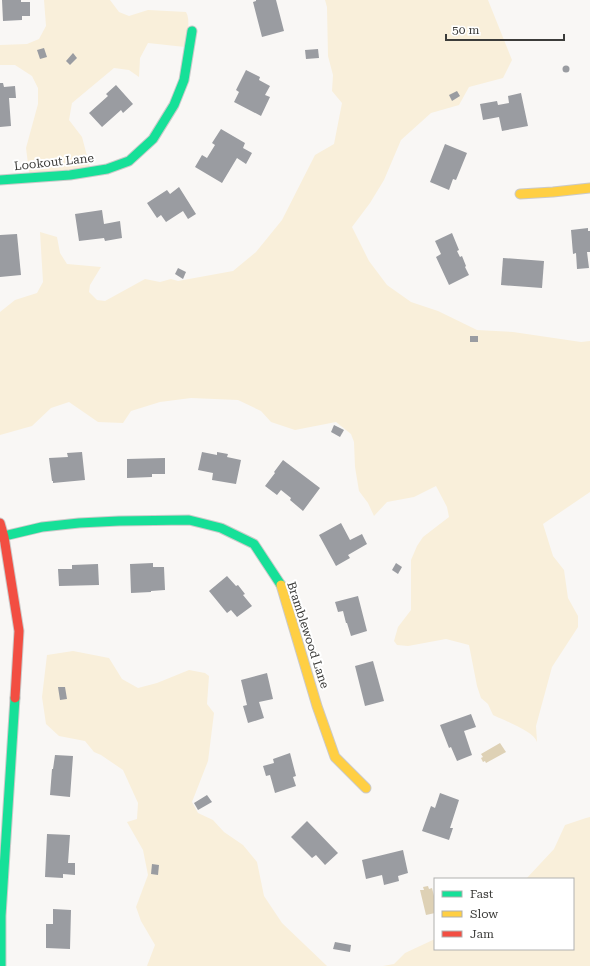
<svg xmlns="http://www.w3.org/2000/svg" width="590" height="966" font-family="'Roboto Serif',serif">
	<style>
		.green { fill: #f9efda }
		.water { fill: #ded1b5 }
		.building { fill: #9a9ca1 }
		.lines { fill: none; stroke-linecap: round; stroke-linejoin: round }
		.fast-casing { stroke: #cbcac9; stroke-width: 11 }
		.slow-casing { stroke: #cbcac9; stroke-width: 11 }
		.jam-casing { stroke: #cbcac9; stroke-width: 11 }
		.fast { stroke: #16e098; stroke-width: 9 }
		.slow { stroke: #ffcf43; stroke-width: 9 }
		.jam { stroke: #f24e42; stroke-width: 9 }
		.labels { text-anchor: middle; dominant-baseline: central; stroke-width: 4; stroke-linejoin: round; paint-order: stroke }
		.street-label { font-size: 12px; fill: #3c3c3a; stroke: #fff }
	</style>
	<rect width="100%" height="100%" fill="#f9f7f5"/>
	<g class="green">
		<path d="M 44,0 L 110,0 L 119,12 L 129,16 L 148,10 L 186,12 C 191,20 187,38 185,47 L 148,43 L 140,58 L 139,77 L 129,70 L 114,68 L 72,103 L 69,120 L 82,137 L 91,171 L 30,179 L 26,148 L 38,104 L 38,88 L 32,76 L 15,65 L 0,65 L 0,45 L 27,44 L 39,39 L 46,26 Z"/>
		<path d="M 325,0 L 488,0 L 512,60 L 503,78 L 469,87 L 459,105 L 431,113 L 401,140 L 384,180 L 370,203 L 352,227 L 369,261 L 387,285 L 411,302 L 438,311 L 477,330 L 513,332 L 581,342 L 590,341 L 590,492 L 543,524 L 553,556 L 564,570 L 568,598 L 578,616 L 578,627 L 552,667 L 536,726 L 537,742 C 534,731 503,720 493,715 L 488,704 L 481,698 L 477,686 L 469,645 L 446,639 L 408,646 L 397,645 L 394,641 L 398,627 L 411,610 L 411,560 L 417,546 L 423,537 L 449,517 L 447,507 L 436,486 L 414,497 L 387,502 L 374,516 L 368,503 L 359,491 L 355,467 L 354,442 L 351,434 L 336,422 L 295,430 L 271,422 L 261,411 L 238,400 L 191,398 L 160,402 L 131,411 L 123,423 L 98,422 L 69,402 L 51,408 L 32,426 L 0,435 L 0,312 L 15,300 L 37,293 L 43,282 L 40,232 L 57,237 L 60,253 L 67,264 L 101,267 L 90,285 L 89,292 L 97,300 L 105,301 L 145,279 L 160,282 L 171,279 L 178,281 L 233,271 L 256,252 L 282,220 L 315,155 L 334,144 L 342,103 L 332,91 L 333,75 L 328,56 L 327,7 Z"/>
		<path d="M 73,651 L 109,658 L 122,679 L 138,688 L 157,683 L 189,670 L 205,673 L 209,676 L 207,704 L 214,713 L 208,761 L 192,802 L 198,813 L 213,820 L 224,832 L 243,845 L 257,862 L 264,896 L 282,923 L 327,966 L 147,966 L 155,945 L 141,921 L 136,907 L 148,875 L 143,850 L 127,822 L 137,819 L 138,803 L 123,770 L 101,755 L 94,752 L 85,741 L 59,736 L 46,724 L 42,697 L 47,655 Z"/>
		<path d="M 590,817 L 590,966 L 383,966 L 394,964 L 405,953 L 435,939 L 435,949 L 573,949 L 573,879 L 526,879 L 554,849 L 565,825 L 586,818 Z"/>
	</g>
	<g class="water">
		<path d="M 500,743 L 506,752 L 486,763 L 485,761 L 483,762 L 481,758 L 483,757 L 481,754 Z"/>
		<path d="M 428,886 L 429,889 L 432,888 L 435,900 L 435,913 L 426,915 L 420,890 L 424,890 L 423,887 Z"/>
	</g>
	<g class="building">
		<path d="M 2,0 L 21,0 L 21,2 L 30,2 L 30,16 L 22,16 L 22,20 L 3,21 Z"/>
		<path d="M 256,0 L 276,0 L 284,31 L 262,37 L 253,2 L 256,1 Z"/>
		<path d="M 44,48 L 47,57 L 40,59 L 37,50 Z"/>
		<path d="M 318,49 L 319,58 L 306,59 L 305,50 Z"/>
		<path d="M 73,53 L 77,58 L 70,65 L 66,61 Z"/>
		<circle cx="566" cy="69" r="3.5"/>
		<path d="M 246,70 L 260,77 L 259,80 L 270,86 L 265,95 L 270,97 L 261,116 L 234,102 L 239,92 L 236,90 Z"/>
		<path d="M 0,83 L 3,83 L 4,87 L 15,86 L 16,98 L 9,98 L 11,126 L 0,127 Z"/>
		<path d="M 116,85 L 133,104 L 123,113 L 121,110 L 102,127 L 89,113 L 108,96 L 106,94 Z"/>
		<path d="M 457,91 L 460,96 L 452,101 L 449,95 Z"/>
		<path d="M 521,93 L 528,126 L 502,131 L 499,117 L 483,120 L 480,104 L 497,101 L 498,105 L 509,103 L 508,96 Z"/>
		<path d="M 221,129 L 245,143 L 243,148 L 252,153 L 246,164 L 237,158 L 222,183 L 195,167 L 202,155 L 207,158 L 215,145 L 212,143 Z"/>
		<path d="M 445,144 L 467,153 L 456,180 L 453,179 L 449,190 L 430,182 Z"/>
		<path d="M 179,187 L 196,214 L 188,219 L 183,211 L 166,222 L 161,215 L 157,218 L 147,203 L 167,190 L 170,194 Z"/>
		<path d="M 102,210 L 104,224 L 120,221 L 122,238 L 105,241 L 104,238 L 79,241 L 75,214 Z"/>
		<path d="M 588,228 L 588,231 L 590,231 L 590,252 L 587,252 L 589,268 L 577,269 L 576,253 L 573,254 L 571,230 Z"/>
		<path d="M 452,233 L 459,250 L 457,251 L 460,257 L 462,256 L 466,266 L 465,267 L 469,275 L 449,285 L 436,257 L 441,254 L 435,241 Z"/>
		<path d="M 17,234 L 21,275 L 0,277 L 0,235 Z"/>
		<path d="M 503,258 L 544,261 L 542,288 L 501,285 Z"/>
		<path d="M 178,268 L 186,272 L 183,279 L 175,274 Z"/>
		<rect x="470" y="336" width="8" height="6"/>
		<path d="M 334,425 L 344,430 L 340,437 L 331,432 Z"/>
		<path d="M 82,452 L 85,480 L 53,483 L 53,481 L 52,481 L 49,458 L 68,457 L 67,453 Z"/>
		<path d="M 202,452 L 217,455 L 217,452 L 228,454 L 227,457 L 241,460 L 236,484 L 212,480 L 213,473 L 198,470 Z"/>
		<path d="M 165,458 L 165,474 L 152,474 L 152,477 L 127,478 L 127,459 Z"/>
		<path d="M 283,460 L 320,488 L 303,511 L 290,500 L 291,498 L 281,490 L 277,495 L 265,486 L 275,473 L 274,472 Z"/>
		<path d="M 341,523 L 350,540 L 362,534 L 367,544 L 348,555 L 350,558 L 336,566 L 319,535 Z"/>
		<path d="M 153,563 L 153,567 L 164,567 L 165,590 L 151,591 L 151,592 L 131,593 L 130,564 Z"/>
		<path d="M 396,563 L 402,567 L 398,574 L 392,570 Z"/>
		<path d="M 98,564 L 99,585 L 59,586 L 58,569 L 72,569 L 72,565 Z"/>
		<path d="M 227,576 L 236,586 L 238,585 L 245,594 L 243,595 L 252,606 L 237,617 L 231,610 L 227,613 L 209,591 Z"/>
		<path d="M 358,596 L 367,631 L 351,636 L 347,623 L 346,623 L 343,611 L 338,612 L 335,602 Z"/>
		<path d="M 373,661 L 384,701 L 365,706 L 355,666 Z"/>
		<path d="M 267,673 L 273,699 L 259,702 L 264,718 L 248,723 L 243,706 L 247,705 L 241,680 Z"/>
		<path d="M 58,687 L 65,687 L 67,699 L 60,700 Z"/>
		<path d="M 471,714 L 476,727 L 464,731 L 472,755 L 457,761 L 451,747 L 449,748 L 440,725 Z"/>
		<path d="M 290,753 L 296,776 L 293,777 L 296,786 L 275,793 L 270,775 L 266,776 L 263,766 L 274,763 L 273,759 Z"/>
		<path d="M 55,755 L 73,756 L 70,797 L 50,795 L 52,769 L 53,769 Z"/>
		<path d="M 440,793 L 459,800 L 450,828 L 453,828 L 449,840 L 422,831 L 431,806 L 435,808 Z"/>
		<path d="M 207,795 L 212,802 L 198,810 L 194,803 Z"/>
		<path d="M 307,821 L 338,853 L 325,865 L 316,855 L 312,858 L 291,837 Z"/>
		<path d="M 47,834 L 70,835 L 68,863 L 75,863 L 75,875 L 63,874 L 63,878 L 45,877 Z"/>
		<path d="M 403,850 L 408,873 L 398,876 L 399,881 L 384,885 L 382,875 L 366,879 L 362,860 Z"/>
		<path d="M 152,864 L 159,865 L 158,875 L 151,874 Z"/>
		<path d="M 53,909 L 71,910 L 70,949 L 46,948 L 46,924 L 53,924 Z"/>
		<path d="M 335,942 L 351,945 L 350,952 L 333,949 Z"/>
	</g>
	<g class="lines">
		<g class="fast-casing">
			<g id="fast">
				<path d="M 0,180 L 70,175 L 107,169 L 129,161 L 153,139 L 174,105 L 184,80 L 192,31"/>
				<path d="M 0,537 L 42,527 L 79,523 L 119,521 L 189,520 L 221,528 L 254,544 L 281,585"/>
				<path d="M 1,966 L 1,916 L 15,698"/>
			</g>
		</g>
		<g class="slow-casing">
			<g id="slow">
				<path d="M 520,194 L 553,192 L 590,188"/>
				<path d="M 281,585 L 317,706 L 335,757 L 366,788"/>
			</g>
		</g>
		<g class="jam-casing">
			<path id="jam" d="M 0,523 L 4,537 L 19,631 L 15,698"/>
		</g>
		<use href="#fast" class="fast"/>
		<use href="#slow" class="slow"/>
		<use href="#jam" class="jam"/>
	</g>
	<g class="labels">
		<g class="street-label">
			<text transform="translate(54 162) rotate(-6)">Lookout Lane</text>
			<text transform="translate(308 635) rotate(72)">Bramblewood Lane</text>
		</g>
	</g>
	<rect x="434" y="878" width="140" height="72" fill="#ffffff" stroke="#b1b1b0"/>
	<rect x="442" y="891" width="20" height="6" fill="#16e098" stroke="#b1b1b0"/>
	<text x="470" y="898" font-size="12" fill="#3c3c3a">Fast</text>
	<rect x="442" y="911" width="20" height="6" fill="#ffcf43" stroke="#b1b1b0"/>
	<text x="470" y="918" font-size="12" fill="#3c3c3a">Slow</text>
	<rect x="442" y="931" width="20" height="6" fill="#f24e42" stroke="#b1b1b0"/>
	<text x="470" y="938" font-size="12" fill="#3c3c3a">Jam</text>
	<path d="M446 34v6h118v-6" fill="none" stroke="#3c3c3a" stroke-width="2"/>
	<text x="452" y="34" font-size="12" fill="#3c3c3a" stroke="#ffffff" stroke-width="3" paint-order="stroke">50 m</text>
</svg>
